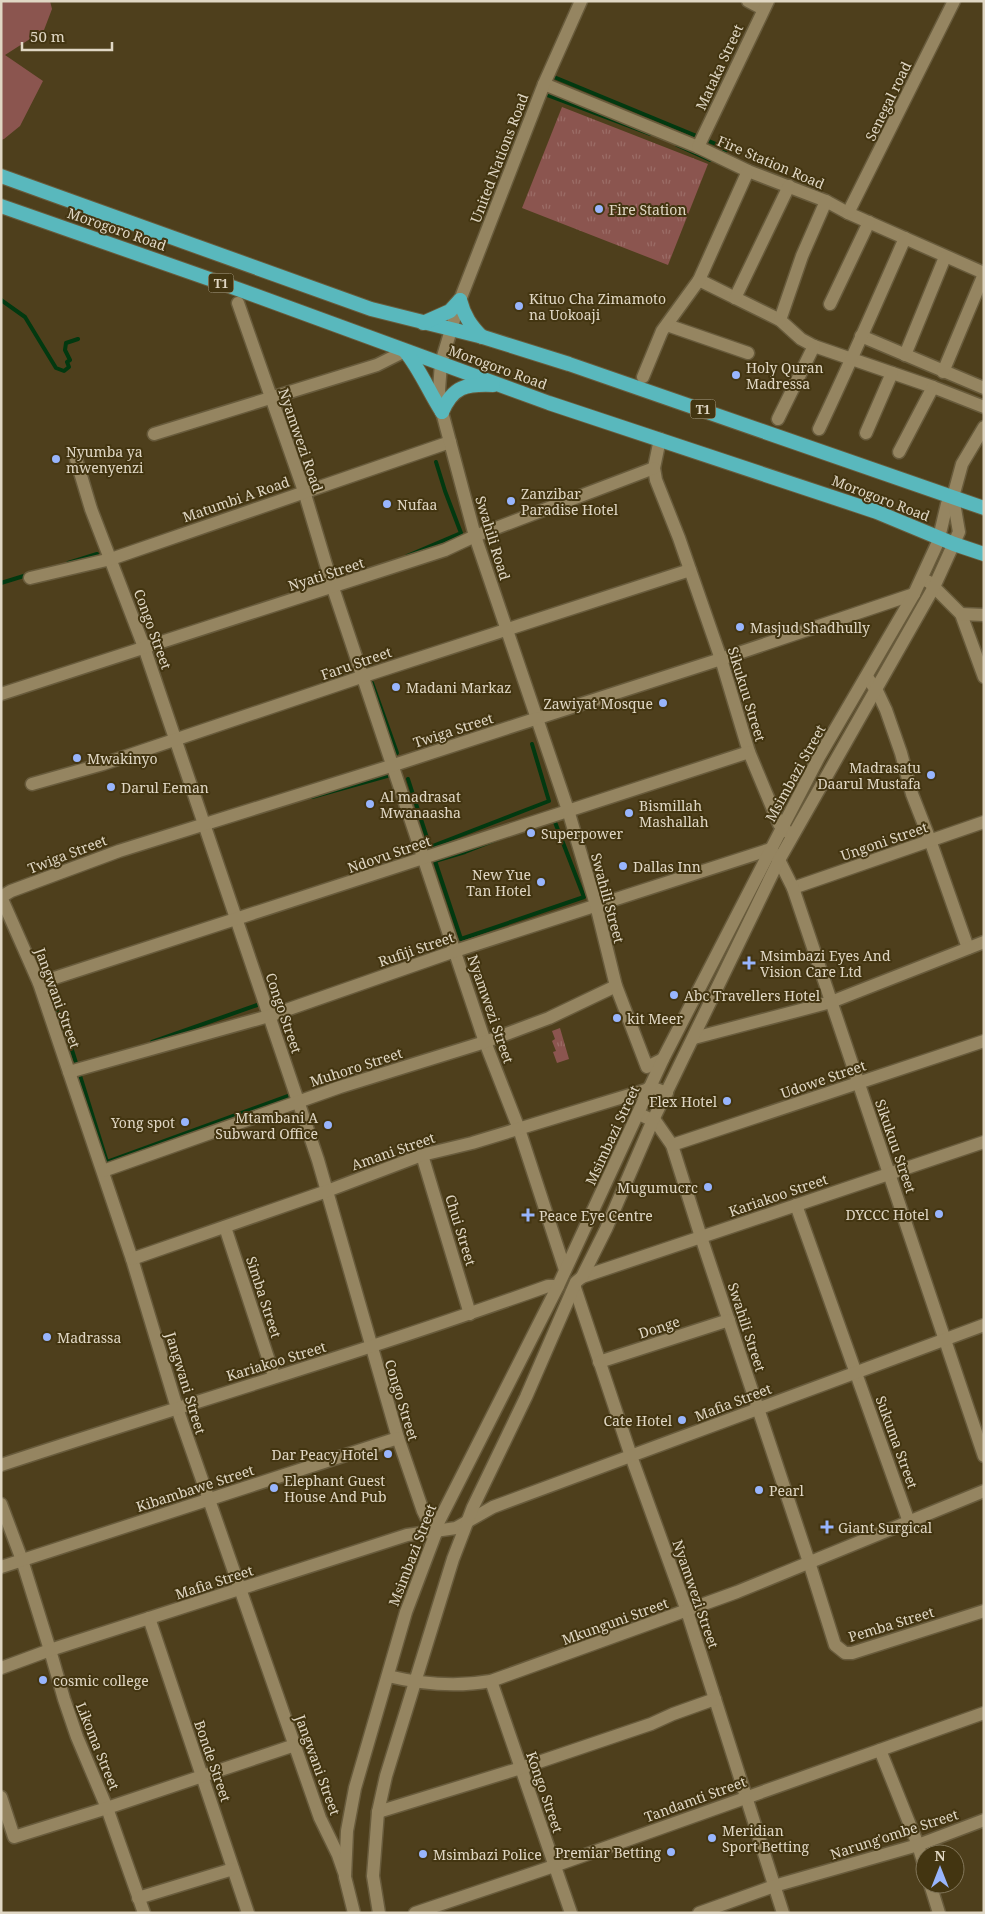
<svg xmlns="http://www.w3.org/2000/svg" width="985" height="1914" font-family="'Noto Serif',serif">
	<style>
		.green { fill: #8b554f }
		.park { fill: url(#park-tufts) }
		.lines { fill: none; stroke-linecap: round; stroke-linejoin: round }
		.stream { stroke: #023910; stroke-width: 4 }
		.minor-casing { stroke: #685b3c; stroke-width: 15 }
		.tertiary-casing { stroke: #685b3c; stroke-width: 15 }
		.trunk-casing { stroke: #685b3c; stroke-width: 16 }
		.minor { stroke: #958561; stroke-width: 12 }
		.tertiary { stroke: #958561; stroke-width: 12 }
		.trunk { stroke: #59b8bd; stroke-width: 14 }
		.poi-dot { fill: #98b5fd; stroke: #433511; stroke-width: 2 }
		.labels { text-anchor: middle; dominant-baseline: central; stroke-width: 4; stroke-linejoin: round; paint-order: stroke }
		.shield { fill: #433511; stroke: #b1a68e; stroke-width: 1 }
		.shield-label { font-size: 12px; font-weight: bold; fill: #e0d7c4 }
		.street-label { font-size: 14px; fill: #e0d7c4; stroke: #433511 }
		.poi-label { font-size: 14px; fill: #e0d7c4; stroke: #433511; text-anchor: start }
	</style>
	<defs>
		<pattern id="park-tufts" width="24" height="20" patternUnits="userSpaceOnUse" patternTransform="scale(1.25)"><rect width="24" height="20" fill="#8b554f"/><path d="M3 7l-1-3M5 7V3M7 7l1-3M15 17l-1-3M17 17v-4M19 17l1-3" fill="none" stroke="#9b6d67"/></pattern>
	</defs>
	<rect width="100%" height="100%" fill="#4e3f1c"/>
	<path class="green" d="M 1,1 L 50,1 L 52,9 L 44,30 L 5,55 L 43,81 L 20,126 L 4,139 L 1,140 Z"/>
	<g class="park">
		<path d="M 562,107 L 708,164 L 668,265 L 522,208 Z"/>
		<path d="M 560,1028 L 569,1059 L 557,1063 L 553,1052 L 556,1051 L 552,1041 L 555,1039 L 552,1031 Z"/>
	</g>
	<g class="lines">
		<g class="stream">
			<path d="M 554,77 L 728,149 L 720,154"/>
			<path d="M 547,95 L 650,134"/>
			<path d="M 677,145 L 710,160 L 714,158"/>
			<path d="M 1,300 L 25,317 L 56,368 L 64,371 L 69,367 L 67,362 L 70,360 L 65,350 L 66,343 L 78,339"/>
			<path d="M 407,556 L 461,533 L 445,491 L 436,462"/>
			<path d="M 68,563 L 97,554"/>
			<path d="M 1,583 L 27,575"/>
			<path d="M 372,683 L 397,753"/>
			<path d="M 408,779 L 430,847 L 549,801 L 532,744"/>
			<path d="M 312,797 L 394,774"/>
			<path d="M 553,817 L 584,897 L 461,939 L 435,861 L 465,852 Z"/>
			<path d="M 46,986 L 67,1034 L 107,1162 L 291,1095 L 290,1092"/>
			<path d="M 152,1042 L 260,1004 L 259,1001"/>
		</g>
		<g class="minor-casing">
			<g id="minor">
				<path d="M 748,1 L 763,9"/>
				<path d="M 544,84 L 698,147 L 748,171 L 826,201 L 848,213 L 984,273"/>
				<path d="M 698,147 L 768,1"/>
				<path d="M 848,213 L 954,1"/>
				<path d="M 699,280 L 780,320 L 801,339 L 814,346 L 933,387 L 984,407"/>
				<path d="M 735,298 L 789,186"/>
				<path d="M 238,303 L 304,491 L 333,588 L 485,1042 L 519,1129 L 565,1270"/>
				<path d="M 830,304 L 869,222"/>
				<path d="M 780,320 L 802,256 L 826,201"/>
				<path d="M 667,325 L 748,353"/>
				<path d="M 861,336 L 984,388"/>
				<path d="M 905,355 L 945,257"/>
				<path d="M 943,372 L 984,274"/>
				<path d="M 643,377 L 662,331 L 699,280 L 748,171"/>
				<path d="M 778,419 L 814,346"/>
				<path d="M 819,429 C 849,366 877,302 905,238"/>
				<path d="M 866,433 L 892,373"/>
				<path d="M 154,434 L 377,365 L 405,351"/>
				<path d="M 660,439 L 654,468 L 656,480 L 679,538 L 721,659 L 749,752 L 779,824 L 790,834"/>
				<path d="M 899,452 L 933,387"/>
				<path d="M 76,459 L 91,509 L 144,647 L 318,1160 L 398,1438 L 423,1511 L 430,1525 L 437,1525"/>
				<path d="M 953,497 L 962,464 L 984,427"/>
				<path d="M 30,578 L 111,559 L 450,442"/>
				<path d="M 922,579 L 929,582 L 961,614 L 984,677"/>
				<path d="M 961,614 L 984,615"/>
				<path d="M 867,677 L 878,693 L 886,710 L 901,753 L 912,794 L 930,840 L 968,948"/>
				<path d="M 1,694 L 445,550 L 475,536 L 654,468"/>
				<path d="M 538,718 L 721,659 L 914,594"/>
				<path d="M 32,784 L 103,764 L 364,676 L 690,570"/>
				<path d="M 793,888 L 984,822"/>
				<path d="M 1,897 L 39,983 L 132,1259 L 177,1408 L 320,1818 L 338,1855 L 345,1875"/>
				<path d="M 39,983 C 276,908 512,828 749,752"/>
				<path d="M 694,1038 L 831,1002 L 984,942"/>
				<path d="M 69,1072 L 269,1016 L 455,951 L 771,849 L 779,860 L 793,888 L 984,1456"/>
				<path d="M 639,1114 L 656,1122 L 672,1145 L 701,1237 L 809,1562 L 835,1645 L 845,1653 L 852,1653 L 984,1611"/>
				<path d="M 672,1145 L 984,1041"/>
				<path d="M 422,1155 L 470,1314"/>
				<path d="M 103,1171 L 340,1087 L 485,1042 L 549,1018 L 616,986"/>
				<path d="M 796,1205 L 909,1522"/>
				<path d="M 225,1227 L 274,1376"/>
				<path d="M 132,1259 L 327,1191 L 422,1155 L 472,1143 L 646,1090 L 651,1087 L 667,1093"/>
				<path d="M 582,1277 L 984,1142"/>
				<path d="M 575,1288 L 631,1456 L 687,1611 L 783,1913"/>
				<path d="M 599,1362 L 729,1320"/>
				<path d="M 1,1465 C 183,1405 367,1351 548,1286 L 558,1286"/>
				<path d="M 1,1504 L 22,1560 L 50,1650 L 64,1699 L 77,1737 L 107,1808 L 144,1913"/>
				<path d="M 1,1567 L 398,1438"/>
				<path d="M 149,1618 L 248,1913"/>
				<path d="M 1,1668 L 50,1650 L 407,1535 L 456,1528 L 493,1507 L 984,1325"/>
				<path d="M 388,1676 C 421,1684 457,1687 491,1681 L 737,1592 L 984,1491"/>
				<path d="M 491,1681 L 571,1913"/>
				<path d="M 880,1750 L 918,1845 L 925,1868"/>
				<path d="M 1,1797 L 14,1837 L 107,1808 L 295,1745"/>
				<path d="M 378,1812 L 521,1768 L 651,1724 L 673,1714 L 715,1699"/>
				<path d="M 930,1884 L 939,1913"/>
				<path d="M 138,1898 L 233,1869"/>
				<path d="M 415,1913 L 554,1866 L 984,1713"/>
				<path d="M 699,1913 L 774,1886 L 918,1845 L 984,1820"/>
			</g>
		</g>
		<g class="tertiary-casing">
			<g id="tertiary">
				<path d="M 581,1 L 544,84 L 460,300 L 441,363 L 439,390 L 442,412 L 475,536 L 568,810 L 596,905 L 616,986 L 647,1067 L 663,1059"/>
				<path d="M 1,897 L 11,891 L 119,851 L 394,765 L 538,718"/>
				<path d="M 354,1913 L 345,1877 L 347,1831 L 355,1788 L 406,1612 L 437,1530 L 437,1525 L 558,1286 L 663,1059 L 782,828 L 819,757 L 914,594 L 938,542 L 947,504 L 953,497"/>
				<path d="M 379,1913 L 373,1876 L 378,1812 L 386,1776 L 453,1559 L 473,1507 L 526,1397 L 576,1282 L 582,1277 L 606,1229 L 653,1120 L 779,860 L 934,587 L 959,532 L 953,497"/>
			</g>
		</g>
		<g class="trunk-casing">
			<g id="trunk">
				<path d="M 1,176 L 371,309 L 483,337 L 569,364 L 984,508"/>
				<path d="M 1,206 L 221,283 L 549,403 L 877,512 L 954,544 L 984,554"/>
				<path d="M 460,300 C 464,316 471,326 482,337"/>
				<path d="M 423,323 L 450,311 L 460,300"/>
				<path d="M 405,351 C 420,369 429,392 442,412"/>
				<path d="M 442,412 C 453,386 466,384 493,385"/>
			</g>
		</g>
		<use href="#minor" class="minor"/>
		<use href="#tertiary" class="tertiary"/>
		<use href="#trunk" class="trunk"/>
	</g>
	<g class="poi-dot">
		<circle cx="599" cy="209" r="5"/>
		<circle cx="519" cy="306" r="5"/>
		<circle cx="736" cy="375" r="5"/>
		<circle cx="56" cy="459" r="5"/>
		<circle cx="511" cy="501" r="5"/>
		<circle cx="387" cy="504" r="5"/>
		<circle cx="740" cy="627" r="5"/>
		<circle cx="396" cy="687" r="5"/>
		<circle cx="663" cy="703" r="5"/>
		<circle cx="77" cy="758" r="5"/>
		<circle cx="931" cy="775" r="5"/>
		<circle cx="111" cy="787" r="5"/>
		<circle cx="370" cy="804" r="5"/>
		<circle cx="629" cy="813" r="5"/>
		<circle cx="531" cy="833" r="5"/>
		<circle cx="623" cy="866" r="5"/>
		<circle cx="541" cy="882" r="5"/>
		<path d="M746.5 955.5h5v5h5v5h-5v5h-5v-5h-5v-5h5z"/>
		<circle cx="674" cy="995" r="5"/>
		<circle cx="617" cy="1018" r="5"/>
		<circle cx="727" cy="1101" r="5"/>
		<circle cx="185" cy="1122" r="5"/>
		<circle cx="328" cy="1125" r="5"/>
		<circle cx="708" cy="1187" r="5"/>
		<circle cx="939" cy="1214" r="5"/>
		<path d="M525.5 1207.5h5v5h5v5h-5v5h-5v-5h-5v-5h5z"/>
		<circle cx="47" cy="1337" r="5"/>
		<circle cx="682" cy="1420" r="5"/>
		<circle cx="388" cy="1454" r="5"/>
		<circle cx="274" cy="1488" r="5"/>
		<circle cx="759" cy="1490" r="5"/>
		<path d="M824.5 1519.5h5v5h5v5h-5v5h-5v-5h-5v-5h5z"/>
		<circle cx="43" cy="1680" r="5"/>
		<circle cx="712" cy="1838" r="5"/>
		<circle cx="671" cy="1852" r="5"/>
		<circle cx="423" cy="1854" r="5"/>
	</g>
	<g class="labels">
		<g class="shield">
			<rect x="208.5" y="273.5" width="25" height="19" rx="4"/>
			<rect x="690.5" y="399.5" width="25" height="19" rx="4"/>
		</g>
		<g class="shield-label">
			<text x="221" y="283">T1</text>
			<text x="703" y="409">T1</text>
		</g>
		<g class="street-label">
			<text transform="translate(719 67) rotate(-65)">Mataka Street</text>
			<text transform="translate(888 101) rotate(-64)">Senegal road</text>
			<text transform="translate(499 158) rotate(-69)">United Nations Road</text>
			<text transform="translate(771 162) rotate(23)">Fire Station Road</text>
			<text transform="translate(117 229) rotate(19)">Morogoro Road</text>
			<text transform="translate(498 367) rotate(20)">Morogoro Road</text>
			<text transform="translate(301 440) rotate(71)">Nyamwezi Road</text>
			<text transform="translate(881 498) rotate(21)">Morogoro Road</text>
			<text transform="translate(236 499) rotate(-19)">Matumbi A Road</text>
			<text transform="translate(493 538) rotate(73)">Swahili Road</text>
			<text transform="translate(326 574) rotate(-18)">Nyati Street</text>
			<text transform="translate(153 629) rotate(70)">Congo Street</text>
			<text transform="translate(356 663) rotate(-19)">Faru Street</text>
			<text transform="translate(747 694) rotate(73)">Sikukuu Street</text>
			<text transform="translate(453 730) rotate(-18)">Twiga Street</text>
			<text transform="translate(795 773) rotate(-61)">Msimbazi Street</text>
			<text transform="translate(884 841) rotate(-19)">Ungoni Street</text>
			<text transform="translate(67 854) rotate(-21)">Twiga Street</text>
			<text transform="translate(389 854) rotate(-19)">Ndovu Street</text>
			<text transform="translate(608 898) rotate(75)">Swahili Street</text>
			<text transform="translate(416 949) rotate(-19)">Rufiji Street</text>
			<text transform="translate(58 998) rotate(70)">Jangwani Street</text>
			<text transform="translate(491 1009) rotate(71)">Nyamwezi Street</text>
			<text transform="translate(284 1013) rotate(71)">Congo Street</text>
			<text transform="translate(356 1067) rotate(-18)">Muhoro Street</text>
			<text transform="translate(823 1079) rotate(-19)">Udowe Street</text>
			<text transform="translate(612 1135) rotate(-65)">Msimbazi Street</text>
			<text transform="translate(896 1146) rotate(71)">Sikukuu Street</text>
			<text transform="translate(393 1151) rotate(-19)">Amani Street</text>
			<text transform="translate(778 1195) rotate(-19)">Kariakoo Street</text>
			<text transform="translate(461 1230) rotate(73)">Chui Street</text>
			<text transform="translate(264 1297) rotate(72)">Simba Street</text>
			<text transform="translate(659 1327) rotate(-18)">Donge</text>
			<text transform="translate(747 1327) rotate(72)">Swahili Street</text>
			<text transform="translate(276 1361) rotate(-17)">Kariakoo Street</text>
			<text transform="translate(186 1383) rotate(73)">Jangwani Street</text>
			<text transform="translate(402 1400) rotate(73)">Congo Street</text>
			<text transform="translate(733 1402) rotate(-21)">Mafia Street</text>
			<text transform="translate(897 1442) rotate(70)">Sukuma Street</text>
			<text transform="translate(195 1488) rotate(-18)">Kibambawe Street</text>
			<text transform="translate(412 1555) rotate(-69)">Msimbazi Street</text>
			<text transform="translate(214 1582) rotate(-18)">Mafia Street</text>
			<text transform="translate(696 1594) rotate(71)">Nyamwezi Street</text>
			<text transform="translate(615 1621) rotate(-20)">Mkunguni Street</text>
			<text transform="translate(891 1624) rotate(-17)">Pemba Street</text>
			<text transform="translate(98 1746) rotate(68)">Likoma Street</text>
			<text transform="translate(213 1761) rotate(71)">Bonde Street</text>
			<text transform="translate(318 1765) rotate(70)">Jangwani Street</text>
			<text transform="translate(545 1792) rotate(71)">Kongo Street</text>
			<text transform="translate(695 1799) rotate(-20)">Tandamti Street</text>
			<text transform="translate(894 1834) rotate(-18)">Narung'ombe Street</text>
		</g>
		<g class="poi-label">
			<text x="609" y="209">Fire Station</text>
			<text x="529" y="298">Kituo Cha Zimamoto<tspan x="529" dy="16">na Uokoaji</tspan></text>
			<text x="746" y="367">Holy Quran<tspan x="746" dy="16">Madressa</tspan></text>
			<text x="66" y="451">Nyumba ya<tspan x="66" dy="16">mwenyenzi</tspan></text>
			<text x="521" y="493">Zanzibar<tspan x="521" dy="16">Paradise Hotel</tspan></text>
			<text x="397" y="504">Nufaa</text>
			<text x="750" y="627">Masjud Shadhully</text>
			<text x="406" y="687">Madani Markaz</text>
			<text x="653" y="703" text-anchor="end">Zawiyat Mosque</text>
			<text x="87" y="758">Mwakinyo</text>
			<text x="921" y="767" text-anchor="end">Madrasatu<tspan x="921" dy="16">Daarul Mustafa</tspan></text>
			<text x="121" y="787">Darul Eeman</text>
			<text x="380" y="796">Al madrasat<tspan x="380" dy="16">Mwanaasha</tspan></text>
			<text x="639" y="805">Bismillah<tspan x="639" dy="16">Mashallah</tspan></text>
			<text x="541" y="833">Superpower</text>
			<text x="633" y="866">Dallas Inn</text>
			<text x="531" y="874" text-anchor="end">New Yue<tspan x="531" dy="16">Tan Hotel</tspan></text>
			<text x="760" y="955">Msimbazi Eyes And<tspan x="760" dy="16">Vision Care Ltd</tspan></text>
			<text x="684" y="995">Abc Travellers Hotel</text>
			<text x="627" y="1018">kit Meer</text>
			<text x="717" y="1101" text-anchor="end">Flex Hotel</text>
			<text x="318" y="1117" text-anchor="end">Mtambani A<tspan x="318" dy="16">Subward Office</tspan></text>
			<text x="175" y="1122" text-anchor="end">Yong spot</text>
			<text x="698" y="1187" text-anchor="end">Mugumucrc</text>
			<text x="929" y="1214" text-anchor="end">DYCCC Hotel</text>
			<text x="539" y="1215">Peace Eye Centre</text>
			<text x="57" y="1337">Madrassa</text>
			<text x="672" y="1420" text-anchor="end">Cate Hotel</text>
			<text x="378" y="1454" text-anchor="end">Dar Peacy Hotel</text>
			<text x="284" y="1480">Elephant Guest<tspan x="284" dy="16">House And Pub</tspan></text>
			<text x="769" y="1490">Pearl</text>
			<text x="838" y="1527">Giant Surgical</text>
			<text x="53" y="1680">cosmic college</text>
			<text x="722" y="1830">Meridian<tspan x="722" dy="16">Sport Betting</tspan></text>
			<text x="661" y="1852" text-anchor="end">Premiar Betting</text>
			<text x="433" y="1854">Msimbazi Police</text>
		</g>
	</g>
	<rect width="985" height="1914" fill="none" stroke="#e0d7c4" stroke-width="5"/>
	<g transform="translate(940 1869)"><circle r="24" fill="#433511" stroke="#827659"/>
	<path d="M0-4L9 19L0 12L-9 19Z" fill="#98b5fd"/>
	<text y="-8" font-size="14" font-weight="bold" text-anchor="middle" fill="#e0d7c4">N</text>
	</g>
	<path d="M22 42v8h90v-8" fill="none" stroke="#e0d7c4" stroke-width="2.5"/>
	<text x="30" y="42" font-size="15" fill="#e0d7c4" stroke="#433511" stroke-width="4" paint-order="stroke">50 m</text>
</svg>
